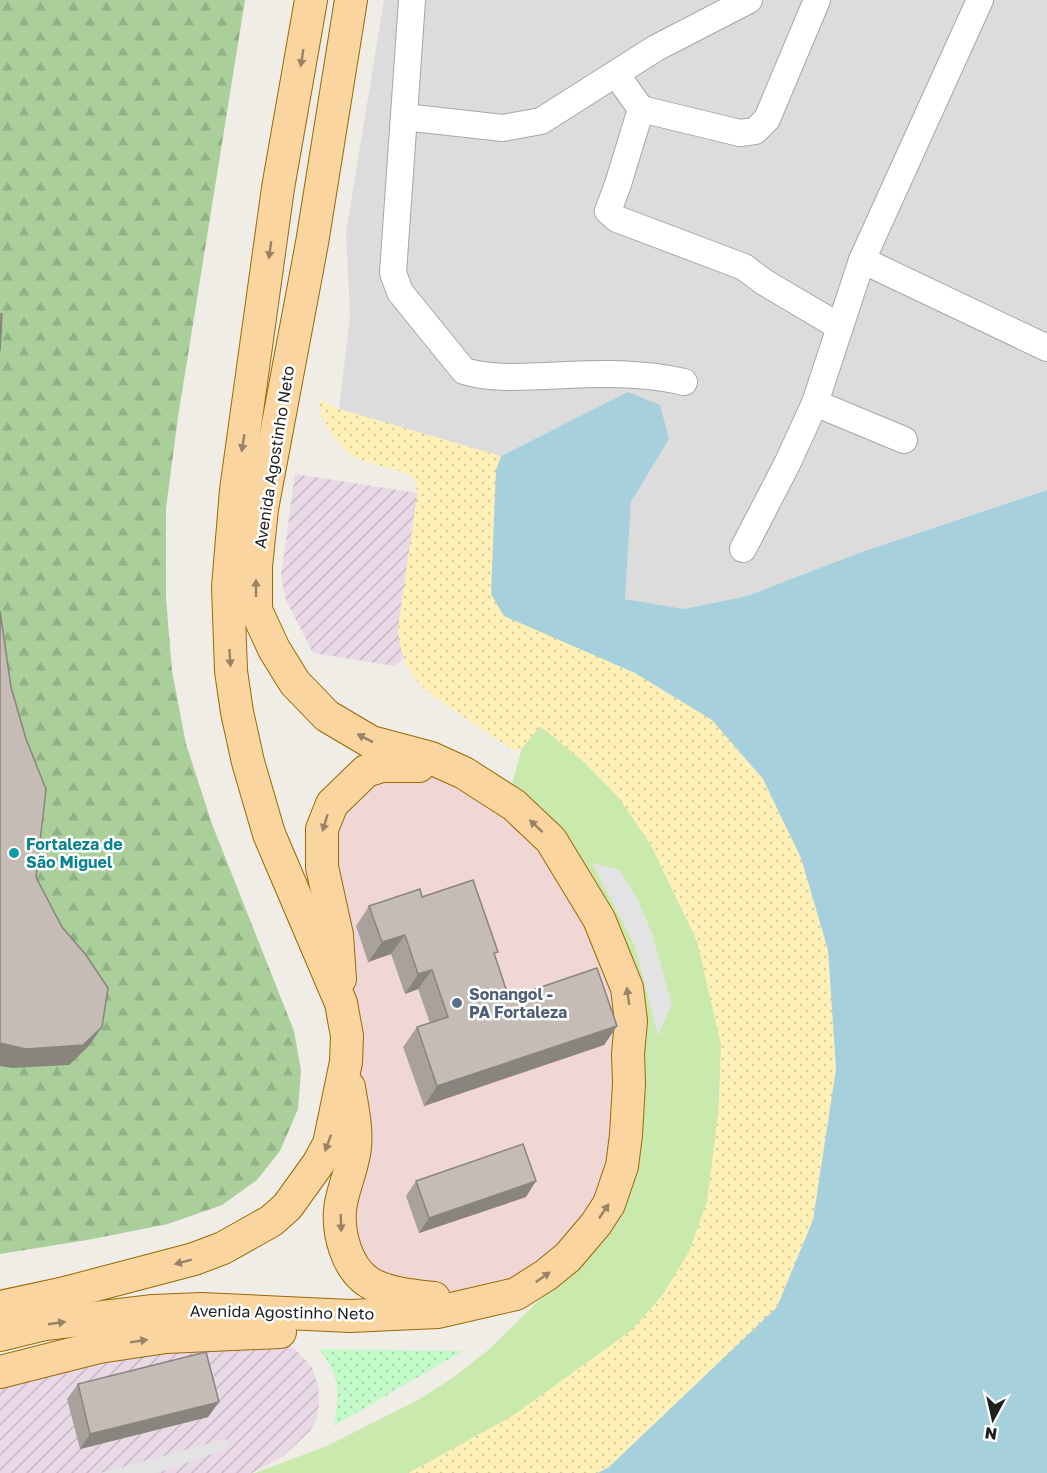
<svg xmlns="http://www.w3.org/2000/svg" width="1047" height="1473" font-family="'Golos Text',sans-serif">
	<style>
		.residential { fill: #dddcdc }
		.commercial { fill: #f0d7d5 }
		.industrial { fill: url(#industrial-furrows) }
		.grass { fill: #cae9ad }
		.forest { fill: url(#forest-firs) }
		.sand { fill: url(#sand-dots) }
		.park { fill: url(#park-dots) }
		.parking { fill: #e3e3e3 }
		.water { fill: #a7d0dd }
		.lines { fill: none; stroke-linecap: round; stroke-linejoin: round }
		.minor-casing { stroke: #a6a6a6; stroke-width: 28 }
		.major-casing { stroke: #996902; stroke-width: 34 }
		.minor { stroke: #fff; stroke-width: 26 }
		.major { stroke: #fbd5a0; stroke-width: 32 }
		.wall { fill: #a9a29c }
		.shaded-wall { fill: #8a847f }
		.building { fill: #c5bcb5; stroke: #8a847f; stroke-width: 1.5 }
		.oneway { fill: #988366 }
		.culture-dot { fill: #0f9aa8; stroke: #fff; stroke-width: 2 }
		.service-dot { fill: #5c6f8a; stroke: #fff; stroke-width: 2 }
		.labels { text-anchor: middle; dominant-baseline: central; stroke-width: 5; stroke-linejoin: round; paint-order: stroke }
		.street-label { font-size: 16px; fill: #1f1f1f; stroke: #fff }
		.culture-label { font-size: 16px; font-weight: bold; fill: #0d838f; stroke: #fff; text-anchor: start }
		.service-label { font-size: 16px; font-weight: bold; fill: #4e5e75; stroke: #fff; text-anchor: start }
	</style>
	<defs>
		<pattern id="industrial-furrows" width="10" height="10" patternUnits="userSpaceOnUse" patternTransform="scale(1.5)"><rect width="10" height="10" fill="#e9d8e6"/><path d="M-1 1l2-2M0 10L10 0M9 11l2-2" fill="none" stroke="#c7b9c5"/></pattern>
		<pattern id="forest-firs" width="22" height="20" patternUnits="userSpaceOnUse" patternTransform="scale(1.5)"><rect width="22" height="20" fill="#aacf9b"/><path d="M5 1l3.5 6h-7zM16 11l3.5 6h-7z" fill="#92b185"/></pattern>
		<pattern id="sand-dots" width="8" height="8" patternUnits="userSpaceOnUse" patternTransform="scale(1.5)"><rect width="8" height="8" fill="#fef0b6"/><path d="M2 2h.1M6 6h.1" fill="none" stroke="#d9cd9c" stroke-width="1.8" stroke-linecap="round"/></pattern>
		<pattern id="park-dots" width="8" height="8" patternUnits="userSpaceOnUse" patternTransform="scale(1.5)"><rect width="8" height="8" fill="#c4f9c9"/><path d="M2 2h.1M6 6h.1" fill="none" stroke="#a8d5ac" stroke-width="1.8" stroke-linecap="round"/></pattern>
	</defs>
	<rect width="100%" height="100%" fill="#f0ede6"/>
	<path class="residential" d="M 384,0 L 1047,0 L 1047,490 L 856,554 L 747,596 L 684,609 L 625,599 L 631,502 L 669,439 L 628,392 L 501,456 L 411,432 L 339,409 L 350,316 L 346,232 Z"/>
	<path class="commercial" d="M 431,768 L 547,836 L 627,988 L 622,1166 L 546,1275 L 451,1297 L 348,1259 L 332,804 L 358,777 Z"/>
	<g class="industrial">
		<path d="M 295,474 L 437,496 L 413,650 L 395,666 L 313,653 L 286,600 L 281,576 Z"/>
		<path d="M 270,1332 L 294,1348 L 312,1367 L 318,1385 L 319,1403 L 316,1420 L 310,1431 L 282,1457 L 252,1473 L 0,1473 L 0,1376 Z"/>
	</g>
	<path class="grass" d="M 540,726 L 582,760 L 620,799 L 651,845 L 697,941 L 712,993 L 721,1045 L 717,1150 L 707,1202 L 689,1252 L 662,1296 L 631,1331 L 514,1415 L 409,1473 L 255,1473 L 327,1446 L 418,1400 L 451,1379 L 487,1351 L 555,1285 L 596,1224 L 629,1083 L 599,919 L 507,801 L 522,748 Z"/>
	<path class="forest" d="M 0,0 L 245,0 L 178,417 L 166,508 L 166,598 L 172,671 L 186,744 L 212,824 L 294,1031 L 301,1070 L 298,1109 L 280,1151 L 257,1180 L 222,1205 L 168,1224 L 87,1240 L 0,1254 L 0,1066 L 48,946 L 0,716 Z"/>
	<path class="sand" d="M 319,399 L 339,409 L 501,456 L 493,532 L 635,673 L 712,720 L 763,779 L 801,858 L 828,950 L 836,1069 L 813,1220 L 777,1307 L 609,1467 L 598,1473 L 409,1473 L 514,1415 L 631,1331 L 662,1296 L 689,1252 L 707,1202 L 720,1097 L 721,1045 L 697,941 L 651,845 L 620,799 L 582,760 L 540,726 L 522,748 L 514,751 C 497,740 481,728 464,717 C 427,693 400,676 398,628 L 417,495 L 416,481 L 410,474 L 360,460 L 346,451 L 329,431 L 321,415 Z"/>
	<path class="park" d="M 319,1349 L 463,1351 L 334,1426 C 340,1393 340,1376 319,1349 Z"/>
	<g class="parking">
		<path d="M 592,863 L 620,870 L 638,900 L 652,933 L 672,1004 L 658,1036 L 635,946 Z"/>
		<path d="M 226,1439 L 229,1448 L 157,1473 L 100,1473 Z"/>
	</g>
	<path class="water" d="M 628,392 L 660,405 L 669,439 L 631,502 L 625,599 L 684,609 L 747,596 L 856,554 L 1047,490 L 1047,1473 L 598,1473 L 609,1467 L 777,1307 L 813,1220 L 836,1069 L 828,950 L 801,858 L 763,779 L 712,720 L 635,673 L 504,616 L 491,594 L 496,470 L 501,456 Z"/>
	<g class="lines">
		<g class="minor-casing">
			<g id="minor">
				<path d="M 412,0 L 393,273 L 400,292 L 464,371 C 491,379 518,377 546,376 C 593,374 638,371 684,382"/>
				<path d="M 817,0 L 767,119 L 755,131 L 740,133 L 641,109 L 618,184 L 608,211 L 617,219 L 744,267 L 764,282 L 840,327"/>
				<path d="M 616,74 L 641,109"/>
				<path d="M 404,117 L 503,128 L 541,121 L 656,48 L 749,0"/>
				<path d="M 862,260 L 1047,348"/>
				<path d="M 815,403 L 904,440"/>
				<path d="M 743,549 L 787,464 L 815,403 L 862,260 L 980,0"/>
			</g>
		</g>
		<g class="major-casing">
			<g id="major">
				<path d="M 340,979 L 337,935 L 322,867 L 322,829 L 332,804 L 366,771 L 382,766 L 419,766"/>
				<path d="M 349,1087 C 352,1107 357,1127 355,1147 C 353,1169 342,1189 340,1210 C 338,1234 347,1267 367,1281 C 383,1293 414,1296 434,1298"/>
				<path d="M 0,1307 L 61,1294 L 194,1259 L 223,1248 L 271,1221 L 287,1207 L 318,1164 L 329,1144 L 346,1062 L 347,1036 L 341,1003 L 269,834 L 248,762 L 237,712 L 231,671 L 228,587 L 236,490 L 278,188 L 311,0"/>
				<path d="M 0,1335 L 45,1324 L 153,1311 L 202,1309 L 350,1316 L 438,1312 L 516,1294 L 546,1275 L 568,1257 L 596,1224 L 609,1204 L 622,1166 L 626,1135 L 629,1083 L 628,1054 L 631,1021 L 627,988 L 599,919 L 551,840 L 514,805 L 464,773 L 431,758 L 371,742 L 327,716 L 295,683 L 274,649 L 256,610 L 256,566 L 262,509 L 312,243 L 351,0"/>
				<path d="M 0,1372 L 99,1347 L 166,1337 L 280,1332"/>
			</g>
		</g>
		<use href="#minor" class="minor"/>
		<use href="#major" class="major"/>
	</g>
	<g class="wall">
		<path d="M 422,897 L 495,955 L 509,998 L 617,1026 L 604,1045 L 424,1106 L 403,1047 L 417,1027 L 430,1023 L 418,989 L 405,994 L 391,954 L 368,962 L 356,926 L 369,906 Z"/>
		<path d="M 416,1181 L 526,1197 L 419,1233 L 406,1196 Z"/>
		<path d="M 78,1384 L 219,1402 L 208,1417 L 80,1449 L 67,1399 Z"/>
	</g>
	<g class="shaded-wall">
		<path d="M 405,935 L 391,954 L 368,962 L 382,942 Z"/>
		<path d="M 432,970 L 418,989 L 405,994 L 418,974 Z"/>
		<path d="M 617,1026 L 604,1045 L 424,1106 L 437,1086 Z"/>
		<path d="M 102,1027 L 88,1047 L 69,1065 L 12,1068 L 0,1066 L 0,1043 Z"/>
		<path d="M 536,1181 L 526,1197 L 419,1233 L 429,1218 Z"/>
		<path d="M 219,1402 L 208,1417 L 80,1449 L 90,1434 Z"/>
	</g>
	<g class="building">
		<path d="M 0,314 L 2,314 L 0,351 Z"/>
		<path d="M 0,611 L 11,687 L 26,739 L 46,789 L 36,877 L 62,927 L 86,955 L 108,988 L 102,1027 L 83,1045 L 26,1049 L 0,1043 Z"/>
		<path d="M 473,880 L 498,952 L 494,953 L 509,998 L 597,968 L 617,1026 L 437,1086 L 417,1027 L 448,1017 L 432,970 L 418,974 L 405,935 L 382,942 L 369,906 L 420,889 L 422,897 Z"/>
		<path d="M 523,1144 L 536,1181 L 429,1218 L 416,1181 Z"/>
		<path d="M 206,1352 L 219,1402 L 90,1434 L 78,1384 Z"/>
	</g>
	<defs><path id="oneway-solid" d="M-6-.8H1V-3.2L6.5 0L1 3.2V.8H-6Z" transform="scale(1.5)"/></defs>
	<g class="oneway">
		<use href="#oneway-solid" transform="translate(302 58) rotate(99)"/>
		<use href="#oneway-solid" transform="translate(270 250) rotate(98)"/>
		<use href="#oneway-solid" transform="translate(243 443) rotate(99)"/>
		<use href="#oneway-solid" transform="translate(256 588) rotate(-90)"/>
		<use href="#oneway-solid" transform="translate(230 658) rotate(86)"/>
		<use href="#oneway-solid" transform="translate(365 738) rotate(-153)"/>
		<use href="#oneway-solid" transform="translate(325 823) rotate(107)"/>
		<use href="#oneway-solid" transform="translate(536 826) rotate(-137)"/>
		<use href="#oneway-solid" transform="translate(628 996) rotate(-98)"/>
		<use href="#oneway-solid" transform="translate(328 1143) rotate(110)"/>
		<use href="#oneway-solid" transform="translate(604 1211) rotate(-56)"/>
		<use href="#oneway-solid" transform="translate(341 1223) rotate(88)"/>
		<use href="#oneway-solid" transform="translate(183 1262) rotate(165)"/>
		<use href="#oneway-solid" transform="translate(543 1277) rotate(-35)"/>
		<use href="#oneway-solid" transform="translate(57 1323) rotate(-8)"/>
		<use href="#oneway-solid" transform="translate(139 1341) rotate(-9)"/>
	</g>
	<circle class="culture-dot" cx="14" cy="853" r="6"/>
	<circle class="service-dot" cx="457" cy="1003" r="6"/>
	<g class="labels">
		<g class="street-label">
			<text transform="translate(274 457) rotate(-81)">Avenida Agostinho Neto</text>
			<text transform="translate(282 1312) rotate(1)">Avenida Agostinho Neto</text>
		</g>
		<g class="culture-label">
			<text x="26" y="844">Fortaleza de<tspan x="26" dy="18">São Miguel</tspan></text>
		</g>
		<g class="service-label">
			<text x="469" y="994">Sonangol -<tspan x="469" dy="18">PA Fortaleza</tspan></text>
		</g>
	</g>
	<g transform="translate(993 1419) rotate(188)" stroke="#ffffff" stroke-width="4.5" paint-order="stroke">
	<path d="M0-4.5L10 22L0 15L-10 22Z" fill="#1f1f1f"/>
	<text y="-9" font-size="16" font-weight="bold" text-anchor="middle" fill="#1f1f1f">N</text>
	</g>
</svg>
